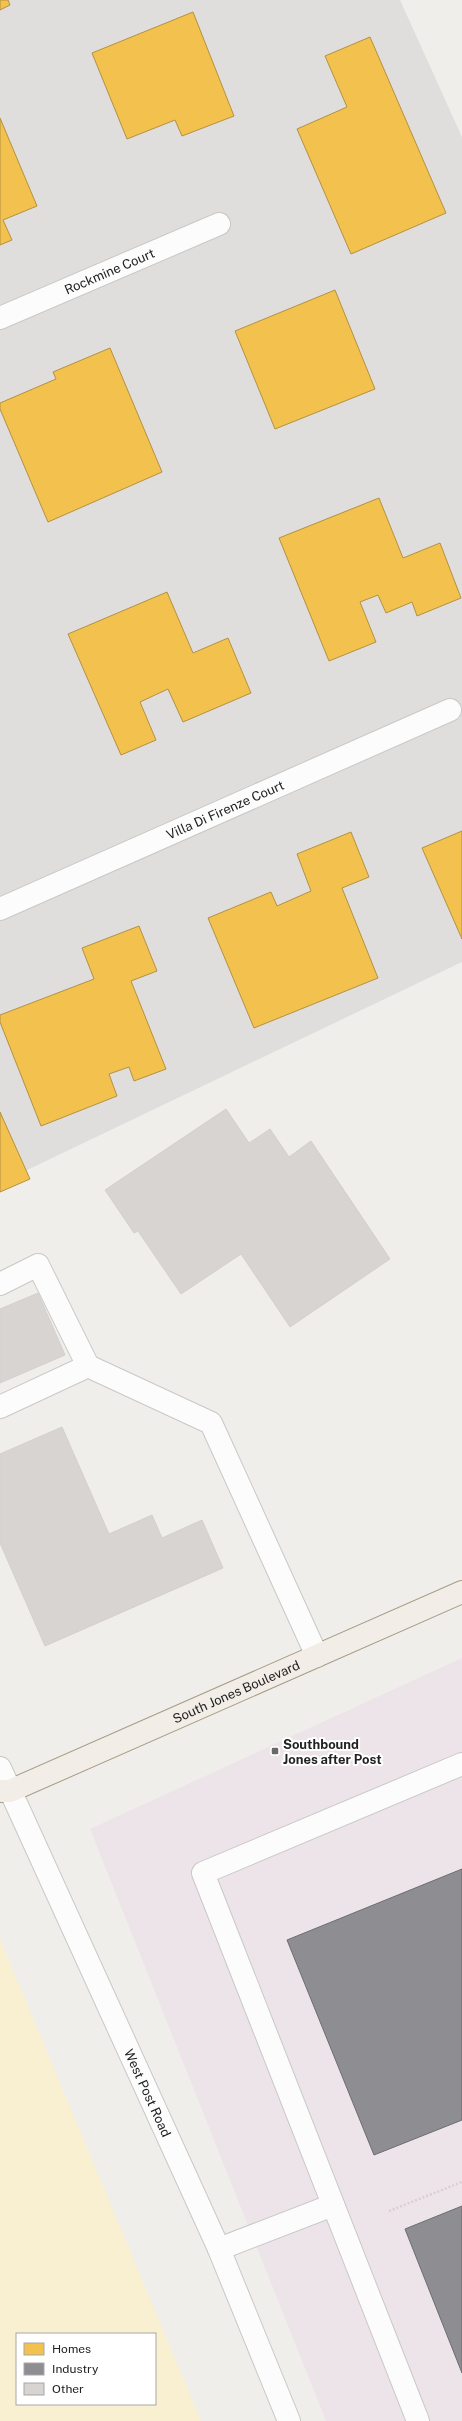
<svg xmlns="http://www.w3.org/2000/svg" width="462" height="2421" font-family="'Public Sans',sans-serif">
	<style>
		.residential { fill: #dfdedc }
		.industrial { fill: #ede4e9 }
		.sand { fill: #f8f0d0; fill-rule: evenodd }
		.homes { fill: #f2c14e; stroke: #b49141 }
		.industry { fill: #8d8d92; stroke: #6d6d70 }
		.building { fill: #d7d4d2; stroke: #d3d0cc }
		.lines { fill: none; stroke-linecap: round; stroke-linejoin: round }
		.minor-casing { stroke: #c9c8c7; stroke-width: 24 }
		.major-casing { stroke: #a79c86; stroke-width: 24 }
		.path { stroke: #dccecd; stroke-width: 2.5; stroke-dasharray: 2 2; stroke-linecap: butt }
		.minor { stroke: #fdfcfc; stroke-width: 22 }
		.major { stroke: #f3ede7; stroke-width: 22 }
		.poi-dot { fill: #6a6968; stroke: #fff; stroke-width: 1.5 }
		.labels { text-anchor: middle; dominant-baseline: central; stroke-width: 4; stroke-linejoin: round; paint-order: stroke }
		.street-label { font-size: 13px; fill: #222; stroke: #fff }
		.poi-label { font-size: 13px; font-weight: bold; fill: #222; stroke: #fff; text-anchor: start }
	</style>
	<rect width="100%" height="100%" fill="#f0eeeb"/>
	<path class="residential" d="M 0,0 L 400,0 L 462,137 L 462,962 L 0,1183 Z"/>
	<path class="industrial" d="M 462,1658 L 462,2421 L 326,2421 L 90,1829 Z"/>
	<path class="sand" d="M 0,1939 L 201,2421 L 0,2421 ZM 17,2334 L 155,2334 L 155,2404 L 17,2404 Z"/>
	<g class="homes">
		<path d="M 0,0 L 8,0 L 10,5 L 0,10 Z"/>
		<path d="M 193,12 L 234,116 L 182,136 L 175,120 L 127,139 L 92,53 Z"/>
		<path d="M 370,37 L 446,213 L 351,254 L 297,129 L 347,107 L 325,56 Z"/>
		<path d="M 0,118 L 37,206 L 3,220 L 12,240 L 0,245 Z"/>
		<path d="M 335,290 L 375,389 L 275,429 L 235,331 Z"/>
		<path d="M 110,348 L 162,472 L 48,522 L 0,409 L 0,403 L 56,379 L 53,372 Z"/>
		<path d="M 379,498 L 403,558 L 440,543 L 461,598 L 417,616 L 412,602 L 386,613 L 378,595 L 360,602 L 376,642 L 329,661 L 279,538 Z"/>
		<path d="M 167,592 L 193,653 L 228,638 L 251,693 L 183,722 L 168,689 L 140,702 L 156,740 L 121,755 L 68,634 Z"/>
		<path d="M 462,831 L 462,939 L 422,848 Z"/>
		<path d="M 351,832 L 369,877 L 342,888 L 378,978 L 254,1028 L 208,918 L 271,892 L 277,906 L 311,891 L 297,854 Z"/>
		<path d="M 139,926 L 157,971 L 131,981 L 166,1069 L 134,1081 L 129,1067 L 109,1074 L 117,1096 L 41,1126 L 0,1022 L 0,1015 L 94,979 L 82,948 Z"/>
		<path d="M 0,1112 L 30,1179 L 0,1192 Z"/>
	</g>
	<g class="industry">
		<path d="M 462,1869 L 462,2120 L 374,2155 L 287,1940 Z"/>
		<path d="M 462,2206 L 462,2373 L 405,2229 Z"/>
	</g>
	<g class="building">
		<path d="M 226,1109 L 249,1143 L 270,1129 L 289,1157 L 311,1141 L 390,1259 L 290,1327 L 241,1254 L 181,1294 L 138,1231 L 134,1233 L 105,1190 Z"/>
		<path d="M 38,1293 L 65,1355 L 0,1383 L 0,1309 Z"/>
		<path d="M 62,1427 L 109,1534 L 152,1515 L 162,1538 L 202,1520 L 223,1568 L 45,1646 L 0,1543 L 0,1454 Z"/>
	</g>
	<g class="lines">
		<g class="minor-casing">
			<g id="minor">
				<path id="s1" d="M 0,318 L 219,224"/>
				<path id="s2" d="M 0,909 L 450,710"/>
				<path d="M 0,1284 L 38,1265 L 88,1366"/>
				<path d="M 0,1407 L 88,1366 L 211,1423 L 317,1656"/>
				<path id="s3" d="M 0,1768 L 219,2249 L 289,2421"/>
				<path d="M 219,2249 L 333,2205"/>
				<path d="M 418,2421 L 203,1873 L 462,1764"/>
			</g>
		</g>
		<g class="major-casing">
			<g id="major">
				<path id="s4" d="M 0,1791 L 10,1791 L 462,1592"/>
			</g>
		</g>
		<path class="path" d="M 389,2211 L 462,2182"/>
		<use href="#minor" class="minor"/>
		<use href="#major" class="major"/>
	</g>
	<rect class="poi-dot" x="271" y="1747" width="8" height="8" rx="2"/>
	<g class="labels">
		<g class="street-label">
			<text stroke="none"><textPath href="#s1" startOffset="119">Rockmine Court</textPath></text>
			<text stroke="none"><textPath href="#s2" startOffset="246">Villa Di Firenze Court</textPath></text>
			<text stroke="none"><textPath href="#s4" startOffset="257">South Jones Boulevard</textPath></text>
			<text stroke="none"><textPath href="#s3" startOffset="357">West Post Road</textPath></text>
		</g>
		<g class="poi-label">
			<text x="283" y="1744">Southbound<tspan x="283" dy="15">Jones after Post</tspan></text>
		</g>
	</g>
	<rect x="16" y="2333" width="140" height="72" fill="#ffffff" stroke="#a7a7a7"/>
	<rect x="24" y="2343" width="20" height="12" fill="#f2c14e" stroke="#a7a7a7"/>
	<text x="52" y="2353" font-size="12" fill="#222222">Homes</text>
	<rect x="24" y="2363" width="20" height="12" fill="#8d8d92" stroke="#a7a7a7"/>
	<text x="52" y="2373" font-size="12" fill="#222222">Industry</text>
	<rect x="24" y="2383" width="20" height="12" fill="#d7d4d2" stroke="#a7a7a7"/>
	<text x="52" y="2393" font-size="12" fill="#222222">Other</text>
</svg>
